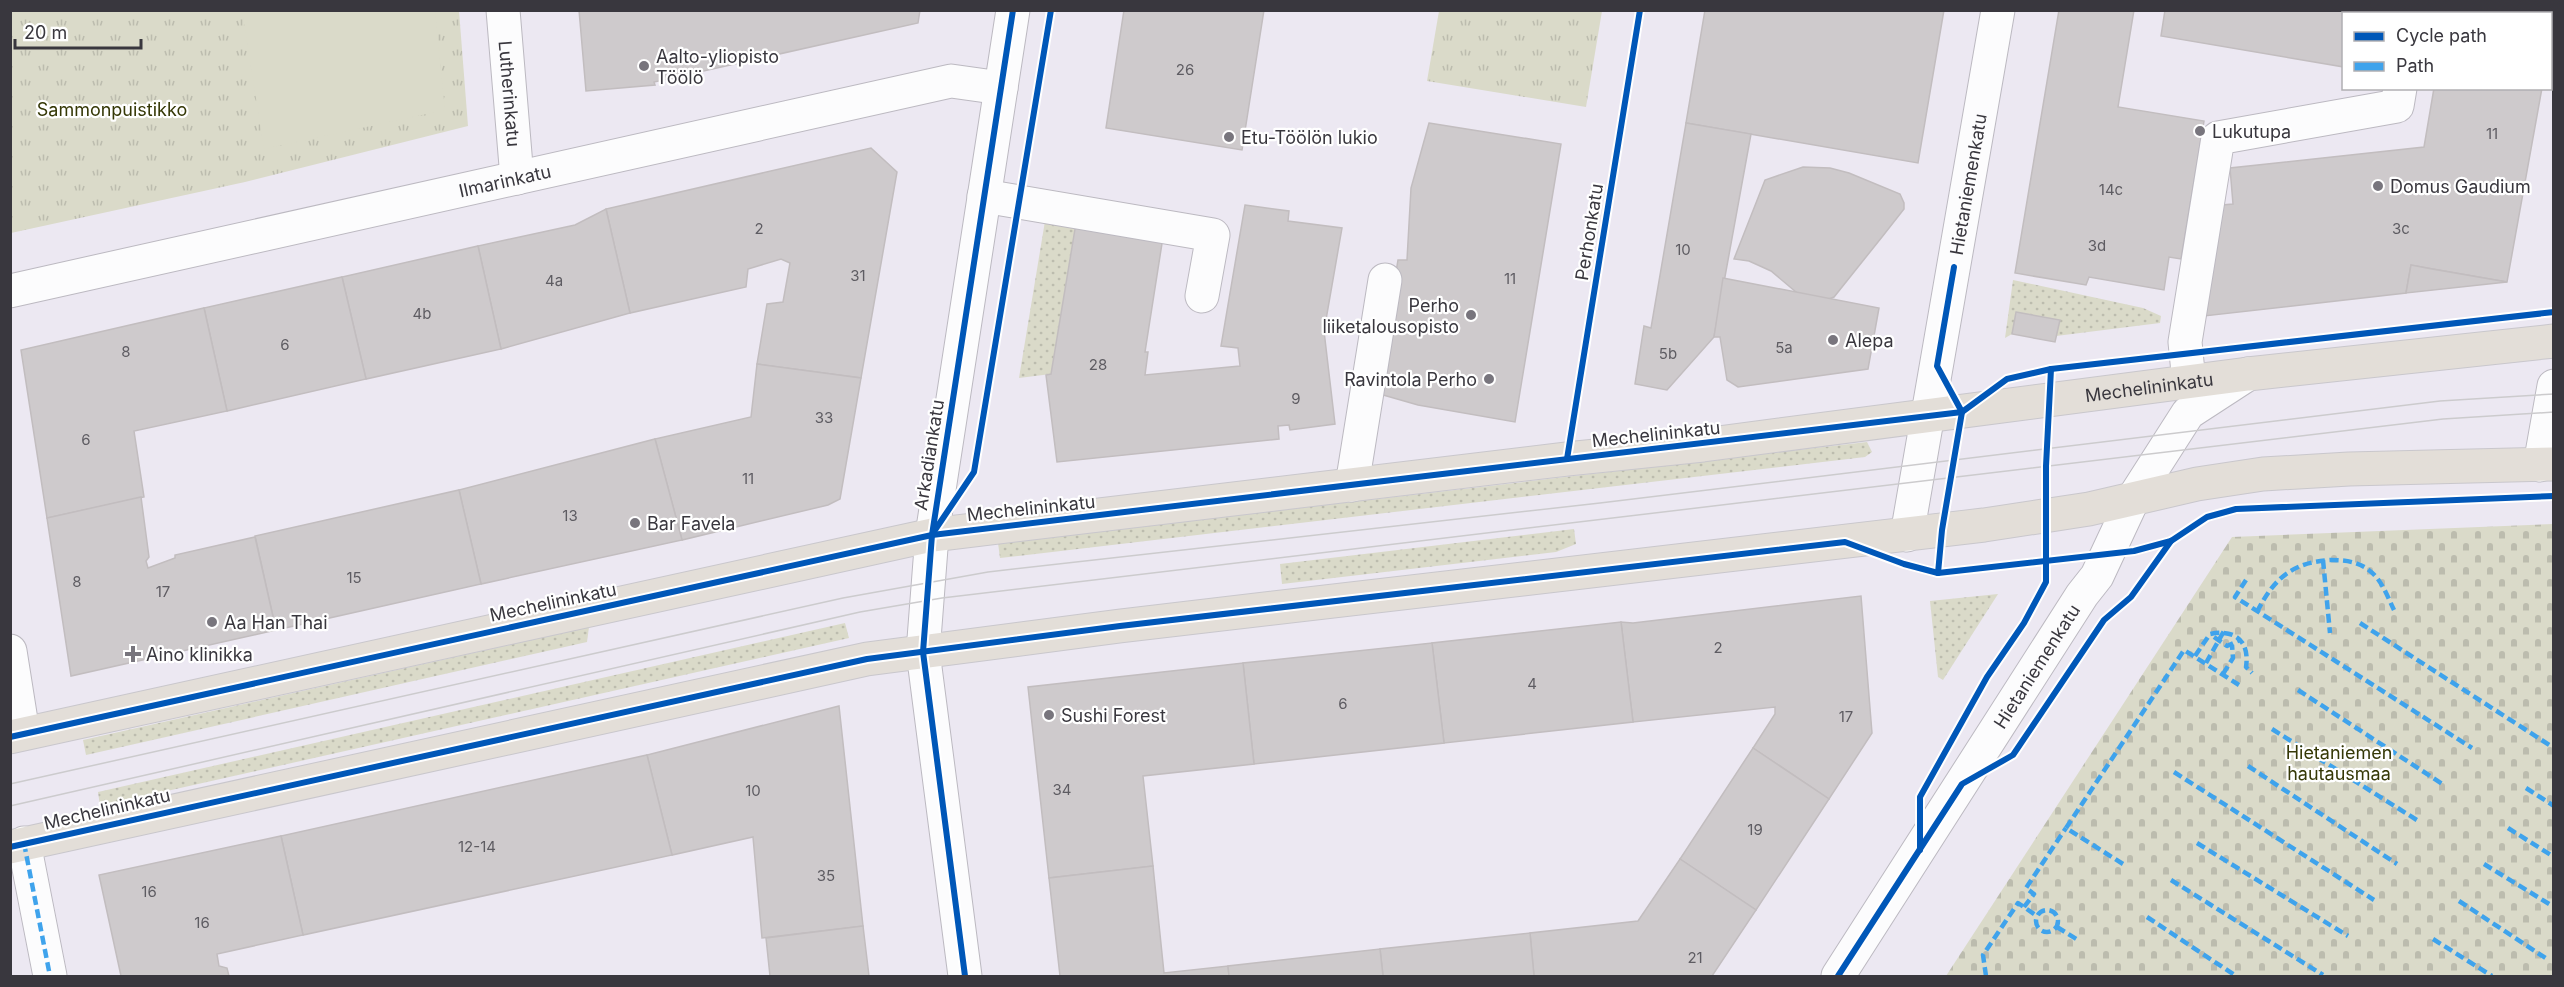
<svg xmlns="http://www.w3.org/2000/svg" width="2564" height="987" font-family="Inter,sans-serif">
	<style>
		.grass { fill: url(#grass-dots) }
		.cemetery { fill: url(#cemetery-stones) }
		.park { fill: url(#park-tufts) }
		.pitch { fill: #dadac9 }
		.building { fill: #cecacc; stroke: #c2bdbf; stroke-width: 1.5 }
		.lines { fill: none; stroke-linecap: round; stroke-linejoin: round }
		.minor-casing { stroke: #bcb9c1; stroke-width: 35 }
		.major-casing { stroke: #c9c7cc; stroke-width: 35 }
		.minor { stroke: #fcfcfd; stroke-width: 33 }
		.major { stroke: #e3ded8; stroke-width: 33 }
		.tram { stroke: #cccbcd; stroke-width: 1.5 }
		.quiet { stroke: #3fa3ec; stroke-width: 4.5; stroke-dasharray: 9 4.5; stroke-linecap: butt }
		.cycleway-casing { stroke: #fff; stroke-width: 10 }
		.cycleway { stroke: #0057b8; stroke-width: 6 }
		.poi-dot { fill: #78757d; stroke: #fff; stroke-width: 2 }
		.labels { text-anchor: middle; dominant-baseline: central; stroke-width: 4.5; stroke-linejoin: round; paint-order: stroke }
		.number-label { font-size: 15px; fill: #5e5c62 }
		.poi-label { font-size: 18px; fill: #39373e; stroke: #fff; text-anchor: start }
		.street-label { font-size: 18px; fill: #39373e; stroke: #fff }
		.park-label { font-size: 18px; fill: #353806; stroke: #fff }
	</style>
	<defs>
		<pattern id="grass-dots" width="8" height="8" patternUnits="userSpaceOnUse" patternTransform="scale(1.5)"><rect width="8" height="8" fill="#dadac9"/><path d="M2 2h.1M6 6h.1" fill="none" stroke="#bcbcae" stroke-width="1.8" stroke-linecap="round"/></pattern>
		<pattern id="cemetery-stones" width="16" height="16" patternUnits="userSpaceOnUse" patternTransform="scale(1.5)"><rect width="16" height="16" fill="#dadac9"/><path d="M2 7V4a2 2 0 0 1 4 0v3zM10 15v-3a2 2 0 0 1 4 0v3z" fill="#bcbcae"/></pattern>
		<pattern id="park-tufts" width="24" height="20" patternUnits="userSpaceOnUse" patternTransform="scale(1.5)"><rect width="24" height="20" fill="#dadac9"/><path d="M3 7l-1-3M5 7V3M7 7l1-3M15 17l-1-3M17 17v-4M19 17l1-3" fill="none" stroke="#bcbcae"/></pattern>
	</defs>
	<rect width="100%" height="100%" fill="#ece8f2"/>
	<g class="grass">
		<path d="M 1046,215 L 1076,223 L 1051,374 L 1019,378 Z"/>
		<path d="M 2013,280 L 2143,308 L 2161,316 L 2160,323 L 2056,336 L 2016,313 L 2012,334 L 2005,338 Z"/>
		<path d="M 1867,442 L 1872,452 L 1865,457 L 1000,558 L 998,543 Z"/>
		<path d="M 1574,529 L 1576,544 L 1556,552 L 1282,584 L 1280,564 Z"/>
		<path d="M 1998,594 L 1943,680 L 1938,677 L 1930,601 Z"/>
		<path d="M 845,623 L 849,638 L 100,806 L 98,792 Z"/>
		<path d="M 589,627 L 587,642 L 86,755 L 83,740 Z"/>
	</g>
	<path class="cemetery" d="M 2553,524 L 2553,976 L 1946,976 L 2232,537 Z"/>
	<g class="park">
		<path d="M 10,11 L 459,11 L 468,126 L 245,182 L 11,233 Z"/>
		<path d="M 1439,11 L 1602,11 L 1586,107 L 1427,81 Z"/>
	</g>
	<path class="pitch" d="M 242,11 L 435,11 L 445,110 L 264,149 Z"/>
	<g class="building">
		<path d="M 579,10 L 920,10 L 918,23 L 654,82 L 655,85 L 586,91 Z"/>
		<path d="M 1124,10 L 1264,10 L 1242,150 L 1106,128 Z"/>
		<path d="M 1705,10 L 1944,10 L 1918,163 L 1686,123 Z"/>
		<path d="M 2059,10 L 2134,10 L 2118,107 L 2204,121 L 2181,259 L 2169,257 L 2164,290 L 2089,277 L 2086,285 L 2015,273 Z"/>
		<path d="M 2165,10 L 2400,10 L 2399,14 L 2344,14 L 2344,67 L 2161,36 Z"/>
		<path d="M 2448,10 L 2554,10 L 2550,43 L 2550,14 L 2447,14 Z"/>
		<path d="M 2434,88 L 2542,88 L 2507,282 L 2411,265 L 2406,293 L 2204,316 L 2222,205 L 2233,204 L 2230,168 L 2424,147 Z"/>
		<path d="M 1429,123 L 1561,144 L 1515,422 L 1418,405 L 1376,393 L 1398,260 L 1407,260 L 1411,188 Z"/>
		<path d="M 1686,123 L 1751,134 L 1714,337 L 1667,390 L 1635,384 L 1644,326 L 1651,328 Z"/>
		<path d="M 871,148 L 897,172 L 861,378 L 757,364 L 767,304 L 783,302 L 790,263 L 781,259 L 748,269 L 746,287 L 630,313 L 606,209 Z"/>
		<path d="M 1803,167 L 1830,168 L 1849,173 L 1900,194 L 1904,203 L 1904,209 L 1882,237 L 1834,297 L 1826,300 L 1802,297 L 1771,271 L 1749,261 L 1734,259 L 1765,180 Z"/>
		<path d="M 1245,205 L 1289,211 L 1288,221 L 1342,228 L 1324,331 L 1335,424 L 1290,430 L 1289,425 L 1278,426 L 1279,439 L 1057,462 L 1046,375 L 1051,374 L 1076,223 L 1163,237 L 1145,352 L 1148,352 L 1145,375 L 1240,366 L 1238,348 L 1221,346 Z"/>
		<path d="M 606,209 L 630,313 L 501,349 L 478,246 L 575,225 Z"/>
		<path d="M 478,246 L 501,349 L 366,379 L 342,277 Z"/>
		<path d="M 2411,265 L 2432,269 L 2507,282 L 2406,293 Z"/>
		<path d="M 342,277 L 366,379 L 227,411 L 204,308 Z"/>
		<path d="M 1723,278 L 1879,308 L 1868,369 L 1738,387 L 1727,380 L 1720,337 L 1714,337 Z"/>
		<path d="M 204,308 L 227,411 L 134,431 L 144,497 L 47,518 L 21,350 Z"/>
		<path d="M 2016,312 L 2060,320 L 2055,342 L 2012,334 Z"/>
		<path d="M 757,364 L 861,378 L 840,499 L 828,505 L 682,540 L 655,439 L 751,417 Z"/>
		<path d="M 655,439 L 682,540 L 481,584 L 459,490 Z"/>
		<path d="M 459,490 L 481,584 L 276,630 L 255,536 Z"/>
		<path d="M 141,497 L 149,557 L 146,561 L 148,568 L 175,558 L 175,555 L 255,537 L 276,630 L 71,676 L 47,518 Z"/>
		<path d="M 1861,596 L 1872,733 L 1829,799 L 1753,748 L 1775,714 L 1775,707 L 1633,722 L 1621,622 L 1633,623 Z"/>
		<path d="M 1621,622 L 1633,722 L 1444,743 L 1432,643 Z"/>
		<path d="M 1432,643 L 1444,743 L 1254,764 L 1243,663 Z"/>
		<path d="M 1243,663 L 1254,764 L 1143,776 L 1153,866 L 1049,878 L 1028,687 Z"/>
		<path d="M 839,706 L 863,926 L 762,938 L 753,837 L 672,855 L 647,755 Z"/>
		<path d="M 1753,748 L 1829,799 L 1756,910 L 1680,859 Z"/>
		<path d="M 647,755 L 672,855 L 303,935 L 281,836 Z"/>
		<path d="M 281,836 L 303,935 L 217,954 L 219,966 L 227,968 L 229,976 L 121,976 L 99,875 Z"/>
		<path d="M 1680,859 L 1756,910 L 1712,976 L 1534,976 L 1530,933 L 1638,921 Z"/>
		<path d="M 1153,866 L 1164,973 L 1228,966 L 1229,976 L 1060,976 L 1049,878 Z"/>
		<path d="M 863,926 L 869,976 L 770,976 L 766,938 Z"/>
		<path d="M 1530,933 L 1534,976 L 1383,976 L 1380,949 Z"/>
		<path d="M 1380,949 L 1383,976 L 1229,976 L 1228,966 Z"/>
	</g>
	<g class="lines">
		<g class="minor-casing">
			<g id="minor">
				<path id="s1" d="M 503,10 L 517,178"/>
				<path d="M 2417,14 L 2417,10"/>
				<path d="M 984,196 L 1213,235 L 1202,296"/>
				<path id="s2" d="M 10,291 L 951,81 L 1001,88"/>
				<path d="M 2189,382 L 2185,342 L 2218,138 L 2397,106 L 2400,88"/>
				<path d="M 2540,465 L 2554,386"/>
				<path d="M 1352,485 L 1385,280"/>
				<path id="s3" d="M 1907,535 L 1998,10"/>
				<path d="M 10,651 L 23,733"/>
				<path d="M 24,843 L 50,976"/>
				<path d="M 965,976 L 923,652 L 932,535 L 1013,10"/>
				<path id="s4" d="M 1838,976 L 2082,595 L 2097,576 L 2133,499 L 2188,413 L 2248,374"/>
			</g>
		</g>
		<g class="major-casing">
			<g id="major">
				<path id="s5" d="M 10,737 L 932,535 L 1567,459 L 1703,445 L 2248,374 L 2554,341"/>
				<path d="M 10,847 L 867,659 L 1120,626 L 1984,525 L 2089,509 L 2197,484 L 2263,474 L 2349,469 L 2554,464"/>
			</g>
		</g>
		<use href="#minor" class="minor"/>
		<use href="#major" class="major"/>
		<g class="tram">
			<path d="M 10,784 L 843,598 L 988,572 L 1600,503 L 2440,401 L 2554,394"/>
			<path d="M 10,806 L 860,612 L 942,598 L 2443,419 L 2554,412"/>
		</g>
		<g class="quiet">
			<path d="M 2323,560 L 2330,633"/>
			<path d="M 2246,580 L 2235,597 L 2472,748"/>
			<path d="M 2257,612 C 2274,578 2293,562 2331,560 C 2346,560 2359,562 2370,571 C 2382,580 2388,598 2394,610"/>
			<path d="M 2360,623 L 2554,748"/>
			<path d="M 2214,637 L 2227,646 L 2240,640"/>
			<path d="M 2195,656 L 2210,634 C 2234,629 2250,640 2246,667 L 2252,673"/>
			<path d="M 2206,663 L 2224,631"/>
			<path d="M 2223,674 L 2233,658 L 2232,645"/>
			<path d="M 2298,690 L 2444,785"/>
			<path d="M 2272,729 L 2420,822"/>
			<path d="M 2248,766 L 2397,864"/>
			<path d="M 2174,772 L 2374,900"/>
			<path d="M 2526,788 L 2554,806"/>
			<path d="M 2508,828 L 2554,857"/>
			<path d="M 24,843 L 50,976"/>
			<path d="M 2197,843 L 2348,936"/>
			<path d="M 2123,864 L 2066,828 L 2184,650 L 2239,685"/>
			<path d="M 2484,864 L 2554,907"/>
			<path d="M 2171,880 L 2323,975"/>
			<path d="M 2459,901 L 2547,959"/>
			<path d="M 2024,907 L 2034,894 L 2026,888 L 2066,828"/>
			<circle cx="2047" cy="921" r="11"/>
			<path d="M 2147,917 L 2236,976"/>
			<path d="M 2057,927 L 2078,940"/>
			<path d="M 2433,939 L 2492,976"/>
			<path d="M 1986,976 L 1983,955 L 2018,903 L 2037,916"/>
		</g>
		<g class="cycleway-casing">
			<g id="cycleway">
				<path d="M 1962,412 L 2007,379 L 2051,369 L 2554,312"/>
				<path d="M 1567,459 L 1640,10"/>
				<path d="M 935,530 L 974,472 L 1051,10"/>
				<path d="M 1938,573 L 1942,530 L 1962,412 L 1937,366 L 1954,267"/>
				<path d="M 10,737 L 932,535 L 1962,412"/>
				<path d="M 10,847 L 867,659 L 1120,626 L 1845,542 L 1904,564 L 1938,573 L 2134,551 L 2171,541 L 2207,517 L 2236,509 L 2554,496"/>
				<path d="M 1920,850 L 1920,797 L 1987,677 L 2024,623 L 2046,582 L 2046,466 L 2051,369"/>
				<path d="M 965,976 L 923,652 L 932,535 L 1013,10"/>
				<path d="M 1838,976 L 1962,784 L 2013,755 L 2104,620 L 2131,597 L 2171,541"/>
			</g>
		</g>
		<use href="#cycleway" class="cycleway"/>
	</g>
	<g class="poi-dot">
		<circle cx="644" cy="66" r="6"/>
		<circle cx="2200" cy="131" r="6"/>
		<circle cx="1229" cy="137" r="6"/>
		<circle cx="2378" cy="186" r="6"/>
		<circle cx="1471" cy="315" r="6"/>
		<circle cx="1833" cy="340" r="6"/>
		<circle cx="1489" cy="379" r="6"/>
		<circle cx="635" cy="523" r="6"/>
		<circle cx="212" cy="622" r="6"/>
		<path d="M130 645h6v6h6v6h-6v6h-6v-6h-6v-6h6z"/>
		<circle cx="1049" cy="715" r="6"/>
	</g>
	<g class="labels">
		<g class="number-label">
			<text x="1185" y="69">26</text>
			<text x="2492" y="133">11</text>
			<text x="2111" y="189">14c</text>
			<text x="759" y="228">2</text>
			<text x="2401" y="228">3c</text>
			<text x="2097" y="245">3d</text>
			<text x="1683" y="249">10</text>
			<text x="858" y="275">31</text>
			<text x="1510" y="278">11</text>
			<text x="554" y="280">4a</text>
			<text x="422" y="313">4b</text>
			<text x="285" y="344">6</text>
			<text x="1784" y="347">5a</text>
			<text x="126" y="351">8</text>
			<text x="1668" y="353">5b</text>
			<text x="1098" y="364">28</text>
			<text x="1296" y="398">9</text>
			<text x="824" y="417">33</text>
			<text x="86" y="439">6</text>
			<text x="748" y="478">11</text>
			<text x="570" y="515">13</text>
			<text x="354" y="577">15</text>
			<text x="77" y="581">8</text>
			<text x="163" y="591">17</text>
			<text x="1718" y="647">2</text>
			<text x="1532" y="683">4</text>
			<text x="1343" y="703">6</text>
			<text x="1846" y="716">17</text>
			<text x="1062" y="789">34</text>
			<text x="753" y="790">10</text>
			<text x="1755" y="829">19</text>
			<text x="477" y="846">12-14</text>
			<text x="826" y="875">35</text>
			<text x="149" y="891">16</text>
			<text x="202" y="922">16</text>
			<text x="1695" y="957">21</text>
		</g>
		<g class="poi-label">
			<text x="656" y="56">Aalto-yliopisto<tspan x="656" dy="21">Töölö</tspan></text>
			<text x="2212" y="131">Lukutupa</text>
			<text x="1241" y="137">Etu-Töölön lukio</text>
			<text x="2390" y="186">Domus Gaudium</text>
			<text x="1459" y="305" text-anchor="end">Perho<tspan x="1459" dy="21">liiketalousopisto</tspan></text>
			<text x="1845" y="340">Alepa</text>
			<text x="1477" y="379" text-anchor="end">Ravintola Perho</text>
			<text x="647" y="523">Bar Favela</text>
			<text x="224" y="622">Aa Han Thai</text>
			<text x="146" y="654">Aino klinikka</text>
			<text x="1061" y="715">Sushi Forest</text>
		</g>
		<g class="street-label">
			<text stroke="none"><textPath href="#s1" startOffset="84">Lutherinkatu</textPath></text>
			<text stroke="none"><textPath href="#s2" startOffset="507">Ilmarinkatu</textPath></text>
			<text stroke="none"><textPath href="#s3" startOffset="356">Hietaniemenkatu</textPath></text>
			<text transform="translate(1589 232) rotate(-81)">Perhonkatu</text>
			<text stroke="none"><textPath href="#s5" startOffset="2170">Mechelininkatu</textPath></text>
			<text transform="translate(1656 434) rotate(-6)">Mechelininkatu</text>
			<text transform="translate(929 455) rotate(-81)">Arkadiankatu</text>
			<text transform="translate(1031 508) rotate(-6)">Mechelininkatu</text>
			<text transform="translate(553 602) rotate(-12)">Mechelininkatu</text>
			<text stroke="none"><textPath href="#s4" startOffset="368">Hietaniemenkatu</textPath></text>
			<text transform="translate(107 809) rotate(-13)">Mechelininkatu</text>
		</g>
		<g class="park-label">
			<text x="112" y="109">Sammonpuistikko</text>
			<text x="2339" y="752">Hietaniemen<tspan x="2339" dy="21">hautausmaa</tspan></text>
		</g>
	</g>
	<rect width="2564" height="987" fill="none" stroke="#39373e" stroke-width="24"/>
	<rect x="2342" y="12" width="210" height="78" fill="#ffffff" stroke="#b0afb2" stroke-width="1.5"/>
	<rect x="2354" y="32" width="30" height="9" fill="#0057b8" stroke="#b0afb2" stroke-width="1.5"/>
	<text x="2396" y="42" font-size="18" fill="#39373e">Cycle path</text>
	<rect x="2354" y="62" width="30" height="9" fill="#3fa3ec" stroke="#b0afb2" stroke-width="1.5"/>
	<text x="2396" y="72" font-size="18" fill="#39373e">Path</text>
	<path d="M15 39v9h126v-9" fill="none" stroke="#39373e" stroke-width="3"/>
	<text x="24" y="39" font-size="18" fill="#39373e" stroke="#ffffff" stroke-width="4.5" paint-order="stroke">20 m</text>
</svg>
